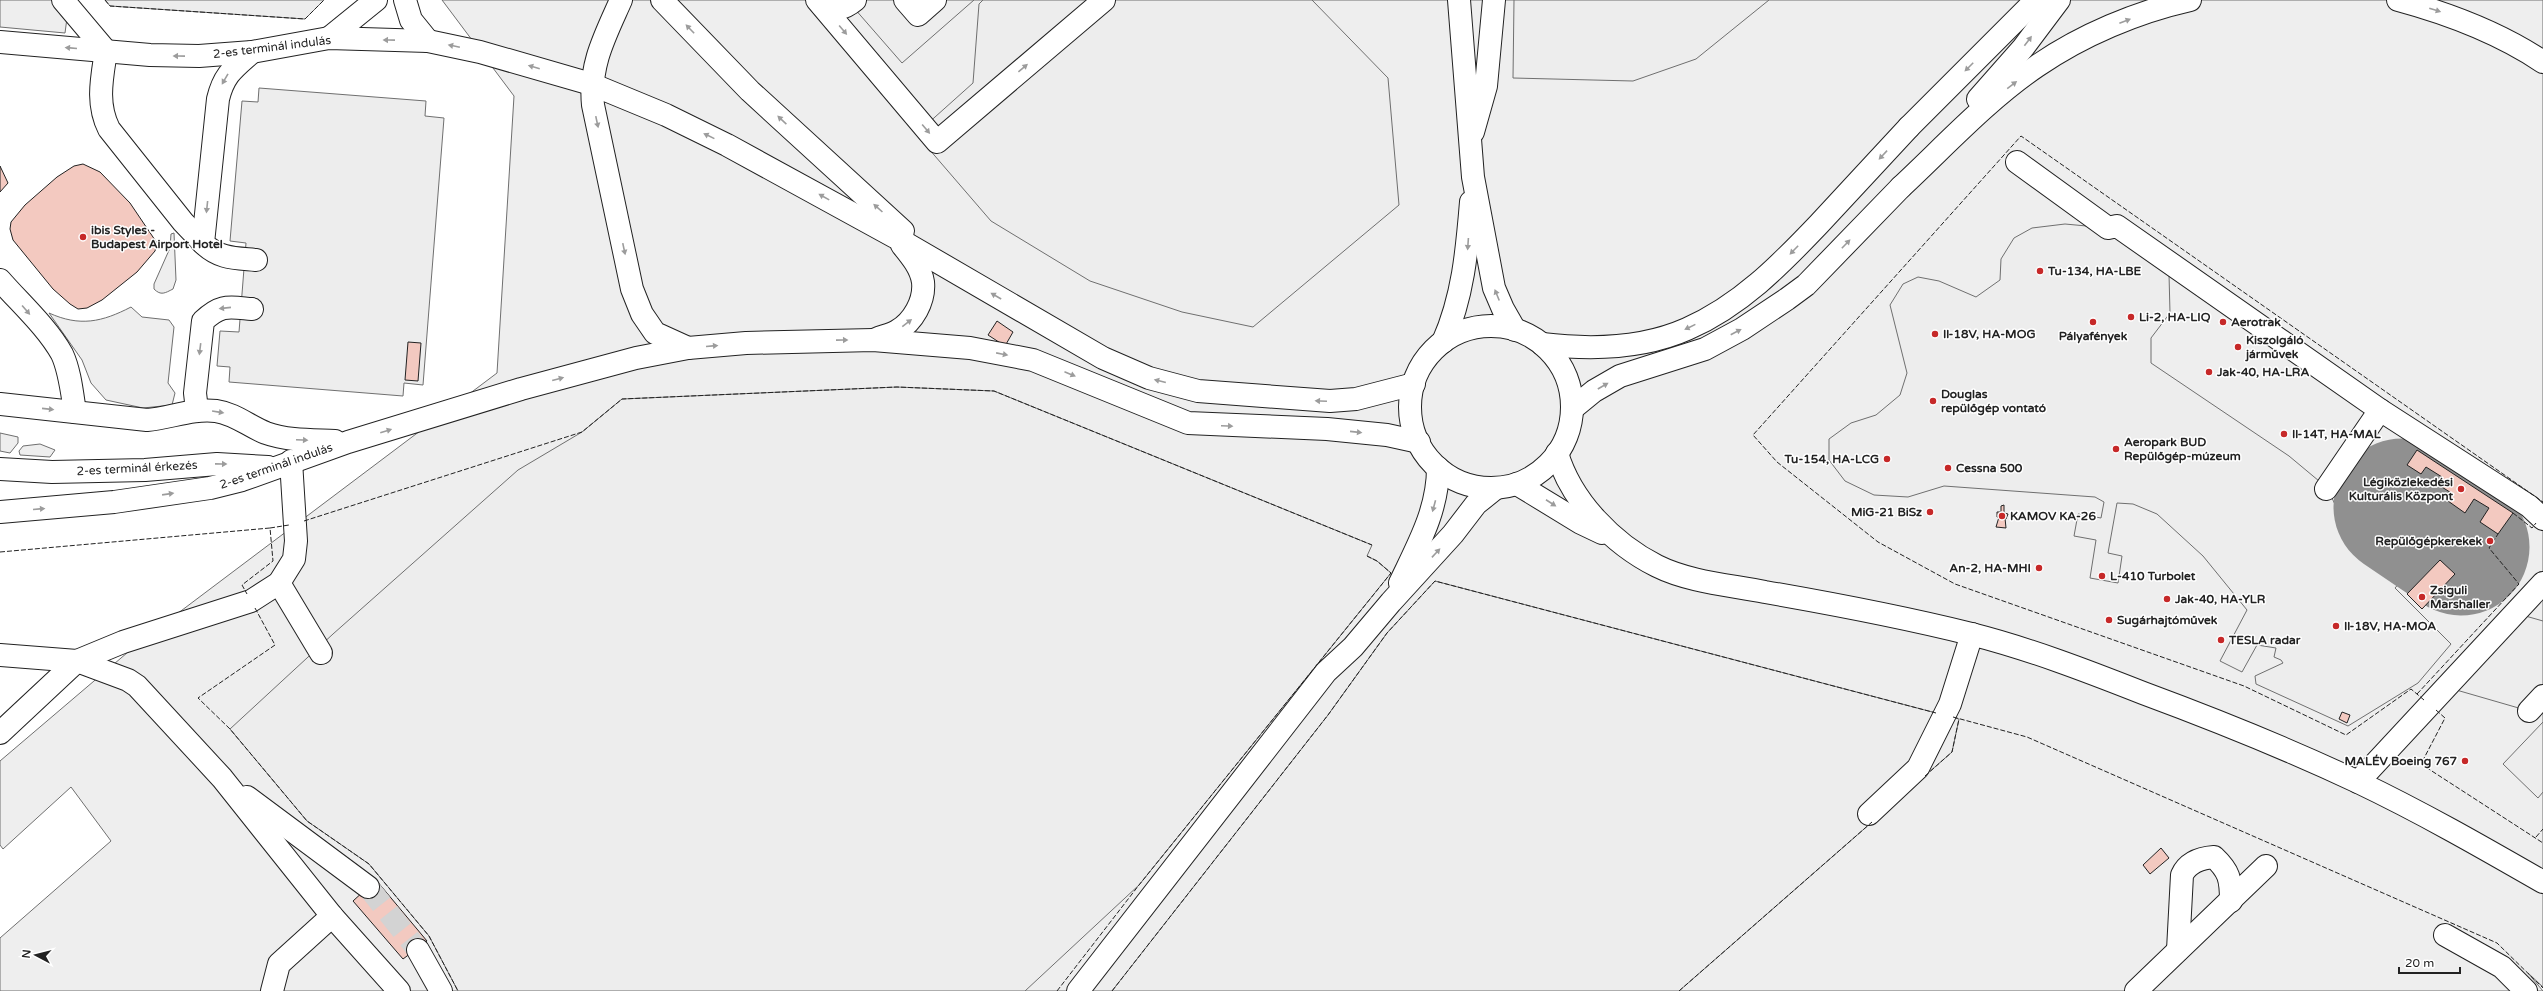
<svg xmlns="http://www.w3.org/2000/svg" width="2543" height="991" font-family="'Varela Round',sans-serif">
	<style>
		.green { fill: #eee; stroke: #6f6f6f }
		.parking { fill: #ededed; stroke: #6f6f6f }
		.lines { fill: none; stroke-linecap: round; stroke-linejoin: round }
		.runway { stroke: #909090; stroke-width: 137 }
		.building { fill: #f3c9c0; stroke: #222 }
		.minor-tunnel { stroke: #d3d3d3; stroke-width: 22; stroke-dasharray: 22 11; stroke-linecap: butt }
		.minor-casing { stroke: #222; stroke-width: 24 }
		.highway-casing { stroke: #222; stroke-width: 24 }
		.minor { stroke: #fff; stroke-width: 22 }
		.highway { stroke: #fff; stroke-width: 22 }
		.fence { stroke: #222; stroke-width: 1; stroke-dasharray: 5 2; stroke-linecap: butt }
		.oneway { fill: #9c9c9c }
		.poi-dot { fill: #c62828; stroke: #fff; stroke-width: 1.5 }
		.labels { text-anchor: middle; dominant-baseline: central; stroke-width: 3; stroke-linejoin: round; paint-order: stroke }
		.street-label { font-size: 12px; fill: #222; stroke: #fff }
		.poi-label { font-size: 12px; font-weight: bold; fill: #222; stroke: #fff; text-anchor: start }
	</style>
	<rect width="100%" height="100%" fill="#fff"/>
	<g class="green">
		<path d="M 0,0 L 56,0 L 67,18 L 65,33 L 0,27 Z"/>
		<path d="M 442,0 L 2543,0 L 2543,987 L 2528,973 L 2543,991 L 0,991 L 0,938 L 111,841 L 71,787 L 3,849 L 0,845 L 0,761 L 141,641 L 497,373 L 514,96 Z"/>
		<path d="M 174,233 L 176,280 L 173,289 C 165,293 161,296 154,289 L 154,284 L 170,248 L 171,234 Z"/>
		<path d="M 131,307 L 142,317 L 169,320 L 174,327 L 168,383 L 175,393 L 172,405 L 143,408 L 106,400 L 91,383 L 82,360 L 49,313 C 80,327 102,322 131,307 Z"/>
		<path d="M 0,433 L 18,437 L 18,443 L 10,453 L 0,451 Z"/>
		<path d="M 40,444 L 55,450 L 50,457 L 20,455 L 19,451 L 23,446 Z"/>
	</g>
	<g class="parking">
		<path d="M 105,0 L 324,0 L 305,19 L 110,6 Z"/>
		<path d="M 847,0 L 974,0 L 902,63 Z"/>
		<path d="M 983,0 L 1312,0 L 1388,78 L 1399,205 L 1253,327 L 1182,312 L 1090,281 L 991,221 L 916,134 L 973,83 L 979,4 Z"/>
		<path d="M 1514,0 L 1769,0 L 1696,59 L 1633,81 L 1513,78 Z"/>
		<path d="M 259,88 L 426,101 L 425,116 L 444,118 L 423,385 L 404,383 L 403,396 L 229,382 L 230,367 L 217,366 L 220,331 L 239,332 L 246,243 L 230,241 L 242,101 L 258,102 Z"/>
		<path d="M 2065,224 L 2108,228 L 2169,274 L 2170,313 L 2151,338 L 2151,363 L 2289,456 L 2319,481 L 2331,496 L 2341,517 L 2348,522 L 2406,517 L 2437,540 L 2395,588 L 2451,644 L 2418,683 L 2348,726 L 2256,684 L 2255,676 L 2283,663 L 2281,660 L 2274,657 L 2276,648 L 2257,645 L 2242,672 L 2220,661 L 2247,610 L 2203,556 L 2157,514 L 2133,504 L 2117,503 L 2108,553 L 2122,556 L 2118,583 L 2090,578 L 2096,540 L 2074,536 L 2078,514 L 2101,518 L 2104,502 L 2095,497 L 1944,486 L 1908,497 L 1874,495 L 1845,481 L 1829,460 L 1829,439 L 1851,423 L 1876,415 L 1900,395 L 1907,373 L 1890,305 L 1903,284 L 1918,277 L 1939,281 L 1976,297 L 2000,280 L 2001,259 L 2014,238 L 2032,228 Z"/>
		<path d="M 897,387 L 994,391 L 1372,545 L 1367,556 L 1377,561 L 1391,573 L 1139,885 L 1025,991 L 458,991 L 429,936 L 369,864 L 307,821 L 230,729 L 333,634 L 518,470 L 582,432 L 622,399 Z"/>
		<path d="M 1435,581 L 1959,719 L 1952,752 L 1679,991 L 1112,991 L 1328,715 L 1387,633 Z"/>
		<path d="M 2515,613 L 2543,621 L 2543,696 L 2529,711 L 2446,687 Z"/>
		<path d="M 2543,722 L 2543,792 L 2538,798 L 2503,764 Z"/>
	</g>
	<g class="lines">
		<path class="runway" d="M 2402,507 L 2461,547"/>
	</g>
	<g class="building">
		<path d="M 83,164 L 100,172 L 130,203 L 157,243 L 155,251 L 137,272 L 102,300 L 87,308 L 78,309 L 70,304 L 53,289 L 13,240 L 10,229 L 11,222 L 25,205 L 57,177 L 74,166 Z"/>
		<path d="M 0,166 L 8,183 L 0,192 Z"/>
		<path d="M 997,321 L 1013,332 L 1005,346 L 988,335 Z"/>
		<path d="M 408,342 L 421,343 L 418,381 L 405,380 Z"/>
		<path d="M 2417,450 L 2513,513 L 2498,534 L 2480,522 L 2489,508 L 2474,499 L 2465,513 L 2448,501 L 2453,494 L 2437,484 L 2442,477 L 2426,467 L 2421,474 L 2407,465 Z"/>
		<path d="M 2004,505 L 2004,513 L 2008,514 L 2006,519 L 2005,518 L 2006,528 L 1996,527 L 1999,517 L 1997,517 L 1997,512 L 2001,512 L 2001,506 Z"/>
		<path d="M 2440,560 L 2455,574 L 2422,609 L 2407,594 Z"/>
		<path d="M 2342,712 L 2350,715 L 2347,723 L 2339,719 Z"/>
		<path d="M 2161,848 L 2169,858 L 2150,874 L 2143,865 Z"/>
		<path d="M 376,880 L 427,941 L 403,959 L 353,901 Z"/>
	</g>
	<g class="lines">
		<path class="minor-tunnel" d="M 368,887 L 418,950"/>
		<g class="minor-casing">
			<g id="minor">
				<path d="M 63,0 L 106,51"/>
				<path d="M 405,0 L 411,20 L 428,41"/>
				<path d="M 621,0 C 605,36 589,65 593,105 L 632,289 L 642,314 L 655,333 L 688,348"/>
				<path d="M 662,0 L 750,91 L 903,231"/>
				<path d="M 817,0 L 937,142 L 1104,0"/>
				<path d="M 905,0 L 918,15 L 935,0"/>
				<path d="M 1459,0 L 1473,177 L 1494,288 L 1503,309 L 1515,330"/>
				<path d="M 822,5 C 836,10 843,10 855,0"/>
				<path d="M 329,38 L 376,0"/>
				<path d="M 0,42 L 150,55 L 199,56 L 252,52 L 329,38 L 428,41 L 480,52 L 591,84 L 666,115 L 727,145 L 895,237 L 1103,358 L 1149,378 L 1198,391 L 1330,401 L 1356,399 L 1414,384"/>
				<path d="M 106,51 C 102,78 96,103 109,129 L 183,222 L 203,243"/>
				<path d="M 252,52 C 234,68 224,74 218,99 L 203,243 C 219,259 235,258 256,260"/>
				<path d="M 1473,132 L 1486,86 L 1494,0"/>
				<path d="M 2017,162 L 2108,228 L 2117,226 L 2380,410 L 2529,506 L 2543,519"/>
				<path d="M 0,280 C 20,303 47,327 62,354 C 70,371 72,393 75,412"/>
				<circle cx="1491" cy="407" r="81"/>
				<path d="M 876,339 C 883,336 890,335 897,331 C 913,322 925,301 923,282 C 921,268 911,256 902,245"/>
				<path d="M 1443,342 C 1463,297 1467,251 1471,202"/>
				<path d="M 1542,344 C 1591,350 1642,349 1687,329 C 1740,306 1780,265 1819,224 C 1849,192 1879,159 1909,127"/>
				<path d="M 0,404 L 147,420 C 170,418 193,408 216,411 C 236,414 248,426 266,433 C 288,441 312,440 335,441"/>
				<path d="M 1572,409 L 1594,391 L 1620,376 L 1705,349 L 1742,329 L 1787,299 L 1806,285 L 1901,187"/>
				<path d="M 197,410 L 195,393 L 203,321 C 221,304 228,307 252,309"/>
				<path d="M 1557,453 C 1571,501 1613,544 1657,566 C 1689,582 1730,585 1765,592 C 1834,604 1903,617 1971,634 C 2030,649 2087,671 2143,693 C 2216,720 2288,749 2358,782 C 2421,812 2482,847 2543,882"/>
				<path d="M 0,469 L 52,472 L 145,470 L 217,464 L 268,467"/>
				<path d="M 1517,484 L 1581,523 L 1602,533"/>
				<path d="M 2326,489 L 2380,410"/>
				<path d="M 0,512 L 114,502 L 210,488 L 242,480 L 348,442 L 521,389 L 636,358 L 688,348 L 746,343 L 873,340 L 970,348 L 1033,360 L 1188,423 L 1327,429 L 1387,435 L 1419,442"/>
				<path d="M 279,583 L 321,653"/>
				<path d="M 1400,583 C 1418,545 1438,510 1438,468"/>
				<path d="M 0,655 L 77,661 L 128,680 L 137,686 L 222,778 L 332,916 L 399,991"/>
				<path d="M 2529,711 L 2543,696"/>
				<path d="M 0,733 L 77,661 L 123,642 L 251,601 L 279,583 L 294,559 L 296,541 L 291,461"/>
				<path d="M 2358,782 L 2543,583"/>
				<path d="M 247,797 L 368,887"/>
				<path d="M 1869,814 L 1918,768 L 1950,704 L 1972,634"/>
				<path d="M 2445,935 L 2502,967 L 2526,991"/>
				<path d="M 418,950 L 441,991"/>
				<path d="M 2178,950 L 2182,875 C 2188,862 2200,858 2214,857 C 2229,871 2231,879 2231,901"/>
				<path d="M 272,991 L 279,964 L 332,916"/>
				<path d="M 1078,991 L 1326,672 L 1353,647 L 1391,602 L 1453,534 L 1476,504 L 1496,488"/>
				<path d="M 2136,991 L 2266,866"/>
			</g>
		</g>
		<g class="highway-casing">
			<g id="highway">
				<path d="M 2398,0 C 2450,14 2498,32 2543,62"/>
				<path d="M 1978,99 L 2023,48 L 2059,0"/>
				<path d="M 1909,127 L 2036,0"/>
				<path d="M 1901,187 C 1945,146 1987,100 2037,66 C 2082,35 2137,12 2190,0"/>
			</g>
		</g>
		<use href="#minor" class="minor"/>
		<use href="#highway" class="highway"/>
		<g class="fence">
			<path d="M 105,0 L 110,6 L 305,19 L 324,0"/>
			<path d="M 2513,513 L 2532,528 L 2536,523"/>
			<path d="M 304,521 L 582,432 L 622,399 L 897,387 L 994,391 L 1372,545"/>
			<path d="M 270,528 L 289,525"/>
			<path d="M 0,552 L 270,528 L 273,561 L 242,585 L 247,594"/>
			<path d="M 255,608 L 275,645 L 198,698 L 230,729 L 307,821 L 369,864 L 429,936 L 458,991"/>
			<path d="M 2417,694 L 2519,584 L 2489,548 L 2498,534"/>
			<path d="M 2424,700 L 2411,689 L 2346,735 L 2244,686 L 1955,584 L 1878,542 L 1777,462 L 1753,435 L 2021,136 L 2543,502"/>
			<path d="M 2436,710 L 2445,718 L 2421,764 L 2543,843"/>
			<path d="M 1953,717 L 2027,737 L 2497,943 L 2543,988"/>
			<path d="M 1925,776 L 1952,752 L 1959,719"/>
			<path d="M 2536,837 L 2543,829"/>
			<path d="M 1057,991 L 1139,885 L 1391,573 L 1377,561 L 1367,556"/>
			<path d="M 1112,991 L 1328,715 L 1387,633 L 1435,581 L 1936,713"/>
			<path d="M 1679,991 L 1872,822"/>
		</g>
	</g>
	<defs><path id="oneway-solid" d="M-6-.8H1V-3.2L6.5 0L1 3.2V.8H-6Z"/></defs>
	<g class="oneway">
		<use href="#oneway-solid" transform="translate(2435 10) rotate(17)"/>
		<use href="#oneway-solid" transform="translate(2125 21) rotate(-21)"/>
		<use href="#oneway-solid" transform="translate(690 29) rotate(-134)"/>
		<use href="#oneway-solid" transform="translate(843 30) rotate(50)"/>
		<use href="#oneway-solid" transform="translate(389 40) rotate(-179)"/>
		<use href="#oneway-solid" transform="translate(2028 41) rotate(-53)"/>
		<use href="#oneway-solid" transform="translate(454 46) rotate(-168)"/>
		<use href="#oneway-solid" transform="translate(71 48) rotate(-175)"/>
		<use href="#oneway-solid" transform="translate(179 56) rotate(-179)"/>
		<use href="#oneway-solid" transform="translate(534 67) rotate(-164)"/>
		<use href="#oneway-solid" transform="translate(1969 67) rotate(135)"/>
		<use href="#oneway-solid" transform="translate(1023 68) rotate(-40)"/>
		<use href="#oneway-solid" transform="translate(225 79) rotate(120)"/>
		<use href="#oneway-solid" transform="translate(2012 85) rotate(-37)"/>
		<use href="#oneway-solid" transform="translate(782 120) rotate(-137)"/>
		<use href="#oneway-solid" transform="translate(597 122) rotate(78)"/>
		<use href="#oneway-solid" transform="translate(926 129) rotate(50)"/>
		<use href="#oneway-solid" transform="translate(709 136) rotate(-154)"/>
		<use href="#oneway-solid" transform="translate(1883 155) rotate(133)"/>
		<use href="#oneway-solid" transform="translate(824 197) rotate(-151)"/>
		<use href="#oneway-solid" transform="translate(207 207) rotate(96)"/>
		<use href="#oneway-solid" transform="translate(878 208) rotate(-138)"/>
		<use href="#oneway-solid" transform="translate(1468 244) rotate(94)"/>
		<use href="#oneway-solid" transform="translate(1846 244) rotate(-46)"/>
		<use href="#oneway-solid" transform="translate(624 249) rotate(78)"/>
		<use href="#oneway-solid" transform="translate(1794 250) rotate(134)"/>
		<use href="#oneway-solid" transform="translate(1497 295) rotate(-112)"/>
		<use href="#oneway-solid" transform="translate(996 296) rotate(-150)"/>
		<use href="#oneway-solid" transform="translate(225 308) rotate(174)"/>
		<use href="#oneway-solid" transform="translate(26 310) rotate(49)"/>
		<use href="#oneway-solid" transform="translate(907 323) rotate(-38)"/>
		<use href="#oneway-solid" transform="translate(1690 327) rotate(154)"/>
		<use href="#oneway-solid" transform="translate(1736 332) rotate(-28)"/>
		<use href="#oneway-solid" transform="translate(842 340) rotate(-1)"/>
		<use href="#oneway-solid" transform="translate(712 346) rotate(-5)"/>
		<use href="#oneway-solid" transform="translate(200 349) rotate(97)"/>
		<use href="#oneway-solid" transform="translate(1002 354) rotate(11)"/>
		<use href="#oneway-solid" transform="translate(1070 374) rotate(23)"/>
		<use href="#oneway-solid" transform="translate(558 379) rotate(-15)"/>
		<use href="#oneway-solid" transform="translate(1160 381) rotate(-166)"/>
		<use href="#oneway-solid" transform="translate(1603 386) rotate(-30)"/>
		<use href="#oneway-solid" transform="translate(1321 401) rotate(-177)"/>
		<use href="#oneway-solid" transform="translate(48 409) rotate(6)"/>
		<use href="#oneway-solid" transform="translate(218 412) rotate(9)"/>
		<use href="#oneway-solid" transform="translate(1227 426) rotate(3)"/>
		<use href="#oneway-solid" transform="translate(386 431) rotate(-17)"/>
		<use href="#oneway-solid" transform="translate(1356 432) rotate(6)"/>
		<use href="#oneway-solid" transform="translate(302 440) rotate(3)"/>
		<use href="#oneway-solid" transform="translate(221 464) rotate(1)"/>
		<use href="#oneway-solid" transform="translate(168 494) rotate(-8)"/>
		<use href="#oneway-solid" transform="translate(1551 503) rotate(33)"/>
		<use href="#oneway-solid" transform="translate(1434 506) rotate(105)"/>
		<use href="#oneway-solid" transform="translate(39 509) rotate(-5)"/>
		<use href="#oneway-solid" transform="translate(1436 553) rotate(-47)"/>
	</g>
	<g class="poi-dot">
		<circle cx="83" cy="237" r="4"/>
		<circle cx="2040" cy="271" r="4"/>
		<circle cx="2131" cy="317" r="4"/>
		<circle cx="2093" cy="322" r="4"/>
		<circle cx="2223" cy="322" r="4"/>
		<circle cx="1935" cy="334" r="4"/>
		<circle cx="2238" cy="347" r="4"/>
		<circle cx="2209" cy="372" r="4"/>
		<circle cx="1933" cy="401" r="4"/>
		<circle cx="2284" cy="434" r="4"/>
		<circle cx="2116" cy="449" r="4"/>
		<circle cx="1887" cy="459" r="4"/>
		<circle cx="1948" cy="468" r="4"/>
		<circle cx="2461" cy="489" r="4"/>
		<circle cx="1930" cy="512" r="4"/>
		<circle cx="2002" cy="516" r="4"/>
		<circle cx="2490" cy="541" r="4"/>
		<circle cx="2039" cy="568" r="4"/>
		<circle cx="2102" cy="576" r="4"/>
		<circle cx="2422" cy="597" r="4"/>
		<circle cx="2167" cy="599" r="4"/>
		<circle cx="2109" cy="620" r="4"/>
		<circle cx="2336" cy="626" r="4"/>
		<circle cx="2221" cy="640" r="4"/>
		<circle cx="2465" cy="761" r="4"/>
	</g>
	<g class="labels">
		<g class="street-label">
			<text transform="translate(272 47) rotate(-7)">2-es terminál indulás</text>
			<text transform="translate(276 466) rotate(-19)">2-es terminál indulás</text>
			<text transform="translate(137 468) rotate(-3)">2-es terminál érkezés</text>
		</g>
		<g class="poi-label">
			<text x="91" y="230">ibis Styles -<tspan x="91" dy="14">Budapest Airport Hotel</tspan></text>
			<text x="2048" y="271">Tu-134, HA-LBE</text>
			<text x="2139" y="317">Li-2, HA-LIQ</text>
			<text x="2231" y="322">Aerotrak</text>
			<text x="1943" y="334">Il-18V, HA-MOG</text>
			<text x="2093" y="336" text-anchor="middle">Pályafények</text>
			<text x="2246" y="340">Kiszolgáló<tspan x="2246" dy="14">járművek</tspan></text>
			<text x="2217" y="372">Jak-40, HA-LRA</text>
			<text x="1941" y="394">Douglas<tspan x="1941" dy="14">repülőgép vontató</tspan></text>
			<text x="2292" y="434">Il-14T, HA-MAL</text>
			<text x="2124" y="442">Aeropark BUD<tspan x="2124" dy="14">Repülőgép-múzeum</tspan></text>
			<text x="1879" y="459" text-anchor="end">Tu-154, HA-LCG</text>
			<text x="1956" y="468">Cessna 500</text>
			<text x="2453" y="482" text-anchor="end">Légiközlekedési<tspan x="2453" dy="14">Kulturális Központ</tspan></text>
			<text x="1922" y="512" text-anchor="end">MiG-21 BiSz</text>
			<text x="2010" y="516">KAMOV KA-26</text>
			<text x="2482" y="541" text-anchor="end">Repülőgépkerekek</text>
			<text x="2031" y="568" text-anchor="end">An-2, HA-MHI</text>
			<text x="2110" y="576">L-410 Turbolet</text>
			<text x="2430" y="590">Zsiguli<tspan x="2430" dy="14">Marshaller</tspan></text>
			<text x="2175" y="599">Jak-40, HA-YLR</text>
			<text x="2117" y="620">Sugárhajtóművek</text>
			<text x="2344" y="626">Il-18V, HA-MOA</text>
			<text x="2229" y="640">TESLA radar</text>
			<text x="2457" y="761" text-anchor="end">MALÉV Boeing 767</text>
		</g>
	</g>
	<g transform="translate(36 955) rotate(277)" stroke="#ffffff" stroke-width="3" paint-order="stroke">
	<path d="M0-3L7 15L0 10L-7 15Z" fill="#222222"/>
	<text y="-6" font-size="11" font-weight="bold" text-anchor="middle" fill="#222222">N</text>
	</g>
	<path d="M2399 967v6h61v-6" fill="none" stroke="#222222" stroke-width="2"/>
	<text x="2405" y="967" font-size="12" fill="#222222" stroke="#ffffff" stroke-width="3" paint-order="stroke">20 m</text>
</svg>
